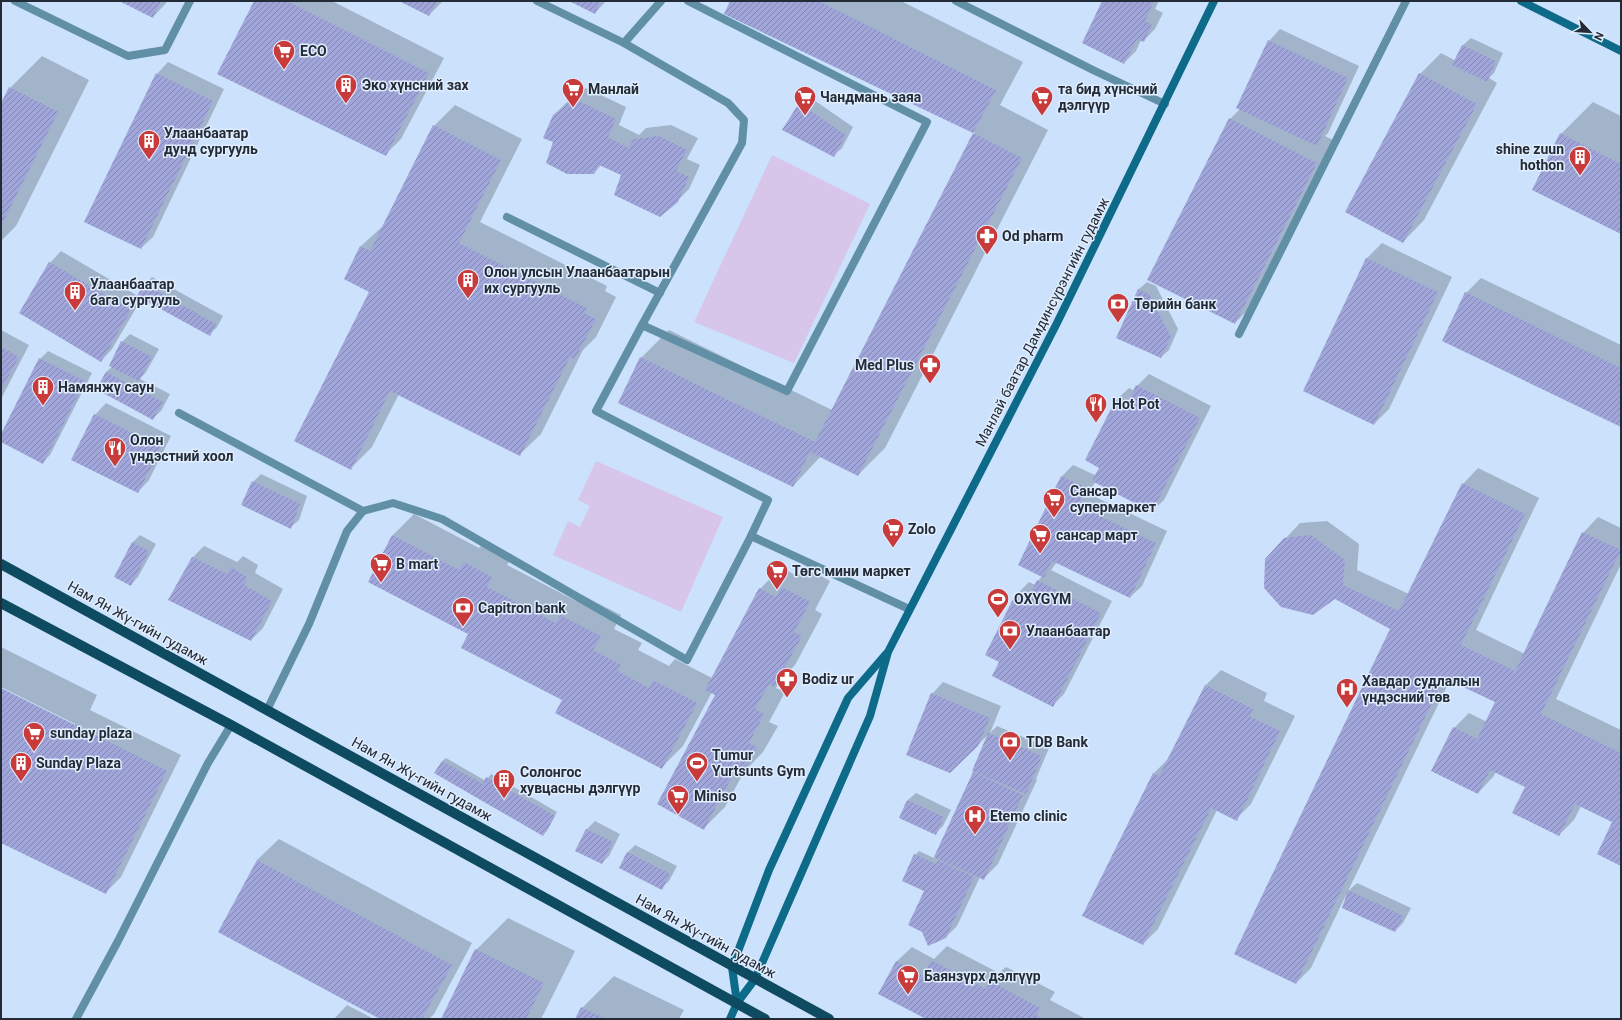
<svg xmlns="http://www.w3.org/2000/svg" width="1622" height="1020" font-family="Roboto,sans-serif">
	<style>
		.park { fill: #d7c6ea }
		.shadow { fill: #0003 }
		.building { fill: url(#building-hatch) }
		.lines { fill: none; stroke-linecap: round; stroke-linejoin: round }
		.street { stroke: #6190a6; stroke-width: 8 }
		.secondary { stroke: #0d6a88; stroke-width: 8 }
		.primary { stroke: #0e4b60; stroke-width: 10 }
		.labels { text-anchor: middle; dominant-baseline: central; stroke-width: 3; stroke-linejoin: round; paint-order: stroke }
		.poi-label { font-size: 14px; font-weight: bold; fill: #232b36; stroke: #e0edfe; text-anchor: start }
		.street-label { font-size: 14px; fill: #232b36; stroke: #e0edfe }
	</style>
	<defs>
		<pattern id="building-hatch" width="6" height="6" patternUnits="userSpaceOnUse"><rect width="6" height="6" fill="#a1a6da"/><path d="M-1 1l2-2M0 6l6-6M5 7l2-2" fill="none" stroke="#8387b2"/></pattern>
	</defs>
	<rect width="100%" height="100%" fill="#cbe1fc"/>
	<g class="park">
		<path d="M 772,155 L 870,204 L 794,363 L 694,322 Z"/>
		<path d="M 596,461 L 723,517 L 681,612 L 553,555 L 568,521 L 580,527 L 590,506 L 578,500 Z"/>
	</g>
	<g class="shadow">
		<path d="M 121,1 L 168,1 L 153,17 Z"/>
		<path d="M 255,1 L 332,1 L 444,58 L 401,139 L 386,154 Z"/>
		<path d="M 401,1 L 443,1 L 429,15 Z"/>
		<path d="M 571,1 L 606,1 L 595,13 Z"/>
		<path d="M 731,1 L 901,1 L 1023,62 L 1000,105 L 1048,130 L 885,448 L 858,475 L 821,456 L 793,486 L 641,358 L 669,330 L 832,410 L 975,133 L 725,13 Z"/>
		<path d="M 1103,1 L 1159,1 L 1155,9 L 1163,13 L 1155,29 L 1143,41 L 1141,40 L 1136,51 L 1124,63 Z"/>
		<path d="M 1280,29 L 1359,66 L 1328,133 L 1325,136 L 1337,142 L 1256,302 L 1235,323 L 1230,119 L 1240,109 L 1269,41 Z"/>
		<path d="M 1471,38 L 1503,53 L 1494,73 L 1489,78 L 1497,83 L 1424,220 L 1403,242 L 1420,74 L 1441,53 L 1456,61 L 1463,45 Z"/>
		<path d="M 42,56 L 89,80 L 16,226 L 1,241 L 1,105 L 10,88 Z"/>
		<path d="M 168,62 L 224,89 L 153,237 L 141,248 L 157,74 Z"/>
		<path d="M 586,88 L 626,107 L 619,125 L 639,135 L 646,128 L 671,125 L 698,138 L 687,159 L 700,165 L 689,189 L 677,201 L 601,165 L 594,173 L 554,142 L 554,115 L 566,103 Z"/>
		<path d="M 808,96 L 853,127 L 842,148 L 834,155 L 784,130 L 800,103 Z"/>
		<path d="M 1593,102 L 1621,116 L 1621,233 L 1561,134 Z"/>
		<path d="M 455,105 L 522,139 L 480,222 L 607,286 L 605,291 L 616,297 L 596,337 L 583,350 L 541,434 L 519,455 L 399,394 L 372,447 L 350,469 L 370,291 L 345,279 L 361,246 L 383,226 L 434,126 Z"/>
		<path d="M 1382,243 L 1452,277 L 1389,409 L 1374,424 L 1304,391 L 1367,258 Z"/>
		<path d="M 61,251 L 138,296 L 145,285 L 152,277 L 223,316 L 217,327 L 210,334 L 142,298 L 112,349 L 101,361 L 50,263 Z"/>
		<path d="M 1481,278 L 1621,345 L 1621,426 L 1466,293 Z"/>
		<path d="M 1147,282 L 1156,286 L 1178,329 L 1169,350 L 1161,357 L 1139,289 Z"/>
		<path d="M 1,330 L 29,345 L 1,399 Z"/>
		<path d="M 130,334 L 159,349 L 146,372 L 140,379 L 170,394 L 161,411 L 153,418 L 106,372 L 112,367 L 122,342 Z"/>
		<path d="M 48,351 L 92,373 L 50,455 L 43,462 L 1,441 L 1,436 L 40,359 Z"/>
		<path d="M 1149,374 L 1211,406 L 1164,500 L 1152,511 L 1095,482 L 1089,494 L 1167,531 L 1142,586 L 1130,597 L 1057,562 L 1051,570 L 1112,601 L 1064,694 L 1052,706 L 1000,662 L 1017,594 L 1029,582 L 1035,585 L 1042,576 L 1062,476 L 1073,465 L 1095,475 L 1100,467 L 1086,460 L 1117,399 L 1129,388 L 1135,391 L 1137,386 Z"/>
		<path d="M 106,403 L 171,436 L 149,480 L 138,492 L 95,415 Z"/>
		<path d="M 1478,468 L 1539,498 L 1476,630 L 1525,654 L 1583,533 L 1598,517 L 1621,528 L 1621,564 L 1556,699 L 1621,730 L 1621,865 L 1614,822 L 1581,806 L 1574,820 L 1559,835 L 1526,786 L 1496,772 L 1493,777 L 1478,793 L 1454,728 L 1469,713 L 1487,722 L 1497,702 L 1450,680 L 1348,891 L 1357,883 L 1411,908 L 1403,923 L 1395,931 L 1346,895 L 1311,968 L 1296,983 L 1392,629 L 1285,539 L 1300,523 L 1327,521 L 1359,544 L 1357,570 L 1409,594 L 1463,484 Z"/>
		<path d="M 261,474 L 307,496 L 299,520 L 291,527 L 253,482 Z"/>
		<path d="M 414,514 L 479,548 L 486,541 L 513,555 L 507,565 L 576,601 L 582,595 L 621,615 L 614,629 L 642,643 L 638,650 L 669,666 L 675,659 L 712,678 L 760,589 L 781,567 L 795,575 L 804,567 L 830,581 L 815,610 L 822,614 L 816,626 L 795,665 L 780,681 L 776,688 L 785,692 L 769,722 L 778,726 L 763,752 L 744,772 L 725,807 L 704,828 L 717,695 L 712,692 L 683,746 L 662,767 L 469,634 L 369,582 L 393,535 Z"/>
		<path d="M 140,535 L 156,544 L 138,577 L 131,584 L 132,543 Z"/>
		<path d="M 204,546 L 237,562 L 243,556 L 258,565 L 255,573 L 283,589 L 263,628 L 251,640 L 192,558 Z"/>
		<path d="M 1,647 L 97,695 L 90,710 L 181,755 L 121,877 L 106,892 L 1,841 L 1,689 L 74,726 L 75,724 L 1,687 Z"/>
		<path d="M 1221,670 L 1267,693 L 1264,701 L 1295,716 L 1251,804 L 1236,819 L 1217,810 L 1158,929 L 1143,944 L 1084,915 L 1154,773 L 1169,758 L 1206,685 Z"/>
		<path d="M 943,682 L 1001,706 L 990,733 L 997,726 L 1049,748 L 1036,779 L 1037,780 L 998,864 L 983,879 L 980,877 L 957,926 L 945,938 L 925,891 L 915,855 L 919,851 L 934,858 L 975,771 L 989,734 L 950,772 L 932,694 Z"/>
		<path d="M 446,758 L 486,781 L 491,774 L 557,812 L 547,831 L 543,834 L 442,761 Z"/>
		<path d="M 916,793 L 951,810 L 943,826 L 935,834 L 908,800 Z"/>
		<path d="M 595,821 L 620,834 L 609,856 L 602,863 L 576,851 L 587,829 Z"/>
		<path d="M 279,839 L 472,943 L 434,1014 L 429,1019 L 382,1019 L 257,860 Z"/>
		<path d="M 635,845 L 677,866 L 669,881 L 661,888 L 627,853 Z"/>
		<path d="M 508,918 L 575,951 L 541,1019 L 442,1019 L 476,950 Z"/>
		<path d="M 947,946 L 999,973 L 1006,967 L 1055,992 L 1050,1000 L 1086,1019 L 928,1019 L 896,962 L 912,947 L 934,959 Z"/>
		<path d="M 614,976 L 684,1010 L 679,1019 L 577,1019 L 582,1008 Z"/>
		<path d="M 347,1005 L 374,1019 L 334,1019 Z"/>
	</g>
	<g class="building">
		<path d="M 119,1 L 161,1 L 153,18 Z"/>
		<path d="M 254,1 L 287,1 L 429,73 L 386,156 L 217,74 Z"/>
		<path d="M 399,1 L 437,1 L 429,16 Z"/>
		<path d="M 569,1 L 601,1 L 595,14 Z"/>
		<path d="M 730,1 L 819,1 L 996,90 L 973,133 L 724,14 Z"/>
		<path d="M 1102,1 L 1154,1 L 1145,21 L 1152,25 L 1144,42 L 1137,39 L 1124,64 L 1082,43 Z"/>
		<path d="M 1268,40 L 1348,78 L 1317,146 L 1236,108 Z"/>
		<path d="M 1462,45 L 1496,61 L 1487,82 L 1452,65 Z"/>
		<path d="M 156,73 L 213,101 L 141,249 L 84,222 Z"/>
		<path d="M 1419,73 L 1477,104 L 1403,243 L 1345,212 Z"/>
		<path d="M 9,87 L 58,112 L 1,226 L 1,103 Z"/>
		<path d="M 574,99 L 616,119 L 608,137 L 629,148 L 633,139 L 659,136 L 687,150 L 676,171 L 689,177 L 678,202 L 660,217 L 614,195 L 621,175 L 599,165 L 594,174 L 567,174 L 546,163 L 553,142 L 543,138 L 553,115 Z"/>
		<path d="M 799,103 L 846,135 L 834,157 L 782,130 Z"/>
		<path d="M 1229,118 L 1317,163 L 1235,324 L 1147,280 Z"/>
		<path d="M 433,125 L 501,160 L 459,243 L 587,308 L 584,313 L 596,319 L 575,359 L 570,357 L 520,456 L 390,391 L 351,470 L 294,441 L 369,292 L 344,279 L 360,246 L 370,251 Z"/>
		<path d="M 973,133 L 1022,158 L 858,476 L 810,452 L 793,487 L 618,403 L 640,357 L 815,442 Z"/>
		<path d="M 1560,133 L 1621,164 L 1621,234 L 1532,190 Z"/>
		<path d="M 1366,258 L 1438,292 L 1374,425 L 1303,391 Z"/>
		<path d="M 49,262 L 131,310 L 101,362 L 19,313 Z"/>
		<path d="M 144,284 L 216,324 L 210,336 L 137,296 Z"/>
		<path d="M 1138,289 L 1149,294 L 1171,337 L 1161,358 L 1116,338 Z"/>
		<path d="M 1465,292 L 1621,368 L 1621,427 L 1442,341 Z"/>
		<path d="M 121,341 L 152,357 L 139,381 L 109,366 Z"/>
		<path d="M 1,347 L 19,357 L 1,390 Z"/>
		<path d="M 39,358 L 85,381 L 43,464 L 1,442 L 1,434 Z"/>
		<path d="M 106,372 L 163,402 L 153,420 L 96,389 Z"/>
		<path d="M 1136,385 L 1200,418 L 1152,512 L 1092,481 L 1099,468 L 1085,460 L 1116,399 L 1127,404 Z"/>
		<path d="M 94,414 L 161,447 L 138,493 L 71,460 Z"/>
		<path d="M 1061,476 L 1087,488 L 1079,506 L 1156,543 L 1130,598 L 1052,561 L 1044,578 L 1018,565 Z"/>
		<path d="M 252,481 L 300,504 L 291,529 L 241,505 Z"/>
		<path d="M 1462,483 L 1525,514 L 1461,645 L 1515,671 L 1582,532 L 1621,550 L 1541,714 L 1621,753 L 1621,866 L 1597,854 L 1612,822 L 1575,804 L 1559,836 L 1512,813 L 1525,787 L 1490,770 L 1478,794 L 1431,771 L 1453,727 L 1477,739 L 1495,702 L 1444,678 L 1296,984 L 1234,954 L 1390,629 L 1335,599 L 1313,615 L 1281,607 L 1264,588 L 1265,559 L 1284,538 L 1311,535 L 1345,560 L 1343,585 L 1399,611 Z"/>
		<path d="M 392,535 L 459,570 L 464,562 L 492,577 L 487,587 L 556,623 L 560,615 L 601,636 L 593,650 L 621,665 L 618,671 L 649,688 L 653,680 L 697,703 L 662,769 L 555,713 L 562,700 L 461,648 L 468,634 L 368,582 Z"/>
		<path d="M 132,542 L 149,551 L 131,586 L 114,577 Z"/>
		<path d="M 192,557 L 227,574 L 231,567 L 247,577 L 244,585 L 272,601 L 251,641 L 168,600 Z"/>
		<path d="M 1037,580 L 1101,613 L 1053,707 L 992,676 L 999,662 L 985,655 L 1016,593 L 1027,599 Z"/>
		<path d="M 782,587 L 810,602 L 794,632 L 802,636 L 774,687 L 769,684 L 755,709 L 764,714 L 749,743 L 757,747 L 742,775 L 735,771 L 704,830 L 657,804 L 715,695 L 705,690 L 759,588 L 776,597 Z"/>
		<path d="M 1205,685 L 1253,709 L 1249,716 L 1280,731 L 1237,821 L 1211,808 L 1143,945 L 1082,916 L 1153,773 L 1159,776 Z"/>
		<path d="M 1,688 L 167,771 L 106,894 L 1,843 Z"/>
		<path d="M 931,693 L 990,718 L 978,746 L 950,773 L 906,755 Z"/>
		<path d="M 988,733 L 1042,756 L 1026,794 L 972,771 Z"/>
		<path d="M 442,761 L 483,784 L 486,777 L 555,816 L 543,836 L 434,773 Z"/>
		<path d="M 973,772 L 1023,795 L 984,880 L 934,857 Z"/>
		<path d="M 907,800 L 944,817 L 936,835 L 899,818 Z"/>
		<path d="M 586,829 L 613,842 L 602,864 L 575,851 Z"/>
		<path d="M 627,852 L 670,874 L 662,890 L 619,868 Z"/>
		<path d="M 914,854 L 936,864 L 938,860 L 974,877 L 946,938 L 928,946 L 922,932 L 908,925 L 924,891 L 902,881 Z"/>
		<path d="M 257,860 L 452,965 L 422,1019 L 380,1019 L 218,932 Z"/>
		<path d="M 1348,890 L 1404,916 L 1395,932 L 1342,908 Z"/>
		<path d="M 475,949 L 544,983 L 526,1019 L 441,1019 Z"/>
		<path d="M 931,960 L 986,989 L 990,981 L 1040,1008 L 1036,1015 L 1043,1019 L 926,1019 L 878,994 L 896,961 L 923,976 Z"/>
		<path d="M 581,1007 L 606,1019 L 575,1019 Z"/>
	</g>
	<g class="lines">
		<g class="street">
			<path d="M 15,1 L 128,56 L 165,50 L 190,1"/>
			<path d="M 537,1 L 624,43 L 661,1"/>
			<path d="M 688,1 L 927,122 L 787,391 L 642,325 L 596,411 L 768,500 L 751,536"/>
			<path d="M 956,1 L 1095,71 L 1165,104"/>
			<path d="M 624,43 L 728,103 L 744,120 L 742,143 L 642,325"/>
			<path d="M 507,217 L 660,293"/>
			<path d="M 1239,334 L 1406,1"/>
			<path d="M 179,413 L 363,511"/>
			<path d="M 267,710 L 309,624 L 347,531 L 363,511 L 393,503 L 442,519 L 687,660 L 751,536 L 909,609"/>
			<path d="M 76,1019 L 118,941 L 208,763 L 231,725"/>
		</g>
		<g class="secondary">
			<path d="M 1521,1 L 1621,51"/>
			<path d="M 737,1003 L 732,967 L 769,870 L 848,698 L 886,654"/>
			<path d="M 730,1019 L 737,1003 L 755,979 L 870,716 L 888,652 L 1057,323 L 1214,1"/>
		</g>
		<g class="primary">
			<path d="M 1,564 L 829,1019"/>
			<path d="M 1,603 L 231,725 L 765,1019"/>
		</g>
	</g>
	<defs>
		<g id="supermarket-pin" transform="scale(1.15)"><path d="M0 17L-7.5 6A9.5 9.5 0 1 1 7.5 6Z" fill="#c93a3a" stroke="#e0edfe"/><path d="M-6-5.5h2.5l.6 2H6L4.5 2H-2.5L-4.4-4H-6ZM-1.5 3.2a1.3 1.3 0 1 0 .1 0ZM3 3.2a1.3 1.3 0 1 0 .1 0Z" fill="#fff"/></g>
		<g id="building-pin" transform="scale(1.15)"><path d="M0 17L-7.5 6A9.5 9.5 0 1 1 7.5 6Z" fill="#c93a3a" stroke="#e0edfe"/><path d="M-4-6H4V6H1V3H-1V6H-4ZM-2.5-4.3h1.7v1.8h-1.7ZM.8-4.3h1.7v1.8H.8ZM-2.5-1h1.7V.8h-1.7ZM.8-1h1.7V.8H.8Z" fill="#fff"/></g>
		<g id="pharmacy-pin" transform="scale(1.15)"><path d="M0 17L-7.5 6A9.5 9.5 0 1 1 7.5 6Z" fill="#c93a3a" stroke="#e0edfe"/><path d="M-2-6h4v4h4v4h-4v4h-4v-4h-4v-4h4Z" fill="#fff"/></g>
		<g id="bank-pin" transform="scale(1.15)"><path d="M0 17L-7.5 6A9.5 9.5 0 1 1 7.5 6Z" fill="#c93a3a" stroke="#e0edfe"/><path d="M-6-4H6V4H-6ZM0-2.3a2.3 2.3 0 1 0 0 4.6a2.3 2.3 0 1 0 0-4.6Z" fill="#fff"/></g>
		<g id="restaurant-pin" transform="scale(1.15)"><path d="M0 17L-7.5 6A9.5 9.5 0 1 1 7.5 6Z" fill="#c93a3a" stroke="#e0edfe"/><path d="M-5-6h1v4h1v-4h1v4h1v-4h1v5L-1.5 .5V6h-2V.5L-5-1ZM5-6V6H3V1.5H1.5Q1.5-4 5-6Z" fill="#fff"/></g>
		<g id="stadium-pin" transform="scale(1.15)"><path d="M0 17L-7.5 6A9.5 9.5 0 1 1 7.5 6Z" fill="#c93a3a" stroke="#e0edfe"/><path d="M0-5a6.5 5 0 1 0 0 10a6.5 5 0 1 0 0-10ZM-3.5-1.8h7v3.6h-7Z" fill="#fff"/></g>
		<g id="hospital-pin" transform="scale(1.15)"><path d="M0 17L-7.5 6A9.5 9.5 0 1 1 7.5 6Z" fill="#c93a3a" stroke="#e0edfe"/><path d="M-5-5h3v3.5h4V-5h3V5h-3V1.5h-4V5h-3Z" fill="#fff"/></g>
	</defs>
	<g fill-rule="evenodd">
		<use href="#supermarket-pin" x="284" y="51"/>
		<use href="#building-pin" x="346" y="85"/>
		<use href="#supermarket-pin" x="573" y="89"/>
		<use href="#supermarket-pin" x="805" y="97"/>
		<use href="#supermarket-pin" x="1042" y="97"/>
		<use href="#building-pin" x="149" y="141"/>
		<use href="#building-pin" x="1580" y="157"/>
		<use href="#pharmacy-pin" x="987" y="236"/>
		<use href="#building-pin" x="468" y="280"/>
		<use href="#building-pin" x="75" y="292"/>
		<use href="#bank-pin" x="1118" y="304"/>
		<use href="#pharmacy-pin" x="930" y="365"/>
		<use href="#building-pin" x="43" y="387"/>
		<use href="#restaurant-pin" x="1096" y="404"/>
		<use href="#restaurant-pin" x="115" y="448"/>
		<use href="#supermarket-pin" x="1054" y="499"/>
		<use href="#supermarket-pin" x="893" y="529"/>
		<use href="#supermarket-pin" x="1040" y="535"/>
		<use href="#supermarket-pin" x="381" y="564"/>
		<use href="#supermarket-pin" x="777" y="571"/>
		<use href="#stadium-pin" x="998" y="599"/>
		<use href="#bank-pin" x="463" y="608"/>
		<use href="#bank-pin" x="1010" y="631"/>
		<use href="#pharmacy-pin" x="787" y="679"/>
		<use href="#hospital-pin" x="1347" y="689"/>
		<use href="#supermarket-pin" x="34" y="733"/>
		<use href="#bank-pin" x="1010" y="742"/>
		<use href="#building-pin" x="21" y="763"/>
		<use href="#stadium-pin" x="697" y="763"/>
		<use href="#building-pin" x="504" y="780"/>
		<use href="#supermarket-pin" x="678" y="796"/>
		<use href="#hospital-pin" x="975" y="816"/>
		<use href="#supermarket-pin" x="908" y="976"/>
	</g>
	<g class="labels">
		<g class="poi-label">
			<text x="300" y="51">ECO</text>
			<text x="362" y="85">Эко хүнсний зах</text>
			<text x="588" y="89">Манлай</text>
			<text x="1058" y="89">та бид хүнсний<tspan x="1058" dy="16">дэлгүүр</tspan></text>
			<text x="820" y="97">Чандмань заяа</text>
			<text x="164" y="133">Улаанбаатар<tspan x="164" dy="16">дунд сургууль</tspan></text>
			<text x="1564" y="149" text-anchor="end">shine zuun<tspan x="1564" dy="16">hothon</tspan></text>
			<text x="1002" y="236">Od pharm</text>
			<text x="484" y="272">Олон улсын Улаанбаатарын<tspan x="484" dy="16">их сургууль</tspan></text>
			<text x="90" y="284">Улаанбаатар<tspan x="90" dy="16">бага сургууль</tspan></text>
			<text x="1134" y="304">Төрийн банк</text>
			<text x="914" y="365" text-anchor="end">Med Plus</text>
			<text x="58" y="387">Намянжү саун</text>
			<text x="1112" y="404">Hot Pot</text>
			<text x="130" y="440">Олон<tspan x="130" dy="16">үндэстний хоол</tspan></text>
			<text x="1070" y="491">Сансар<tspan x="1070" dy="16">супермаркет</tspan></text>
			<text x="908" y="529">Zolo</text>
			<text x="1056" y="535">сансар март</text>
			<text x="396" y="564">B mart</text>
			<text x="792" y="571">Төгс мини маркет</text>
			<text x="1014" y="599">OXYGYM</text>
			<text x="478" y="608">Capitron bank</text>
			<text x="1026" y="631">Улаанбаатар</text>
			<text x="802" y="679">Bodiz ur</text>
			<text x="1362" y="681">Хавдар судлалын<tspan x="1362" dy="16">үндэсний төв</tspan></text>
			<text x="50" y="733">sunday plaza</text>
			<text x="1026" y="742">TDB Bank</text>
			<text x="712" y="755">Tumur<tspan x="712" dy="16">Yurtsunts Gym</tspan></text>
			<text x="36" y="763">Sunday Plaza</text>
			<text x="520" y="772">Солонгос<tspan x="520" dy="16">хувцасны дэлгүүр</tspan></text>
			<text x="694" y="796">Miniso</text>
			<text x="990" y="816">Etemo clinic</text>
			<text x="924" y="976">Баянзүрх дэлгүүр</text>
		</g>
		<g class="street-label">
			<text transform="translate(1042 322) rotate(-63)">Манлай баатар Дамдинсүрэнгийн гудамж</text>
			<text transform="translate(138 623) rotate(29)">Нам Ян Жү-гийн гудамж</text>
			<text transform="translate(422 779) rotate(29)">Нам Ян Жү-гийн гудамж</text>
			<text transform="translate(706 936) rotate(29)">Нам Ян Жү-гийн гудамж</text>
		</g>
	</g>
	<rect width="1622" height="1020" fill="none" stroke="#232b36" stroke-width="4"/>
	<g transform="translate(1590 32) rotate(115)" stroke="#e0edfe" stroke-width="3" paint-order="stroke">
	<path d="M0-3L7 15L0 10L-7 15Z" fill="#232b36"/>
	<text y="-6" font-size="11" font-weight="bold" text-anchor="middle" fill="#232b36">N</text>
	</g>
</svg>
